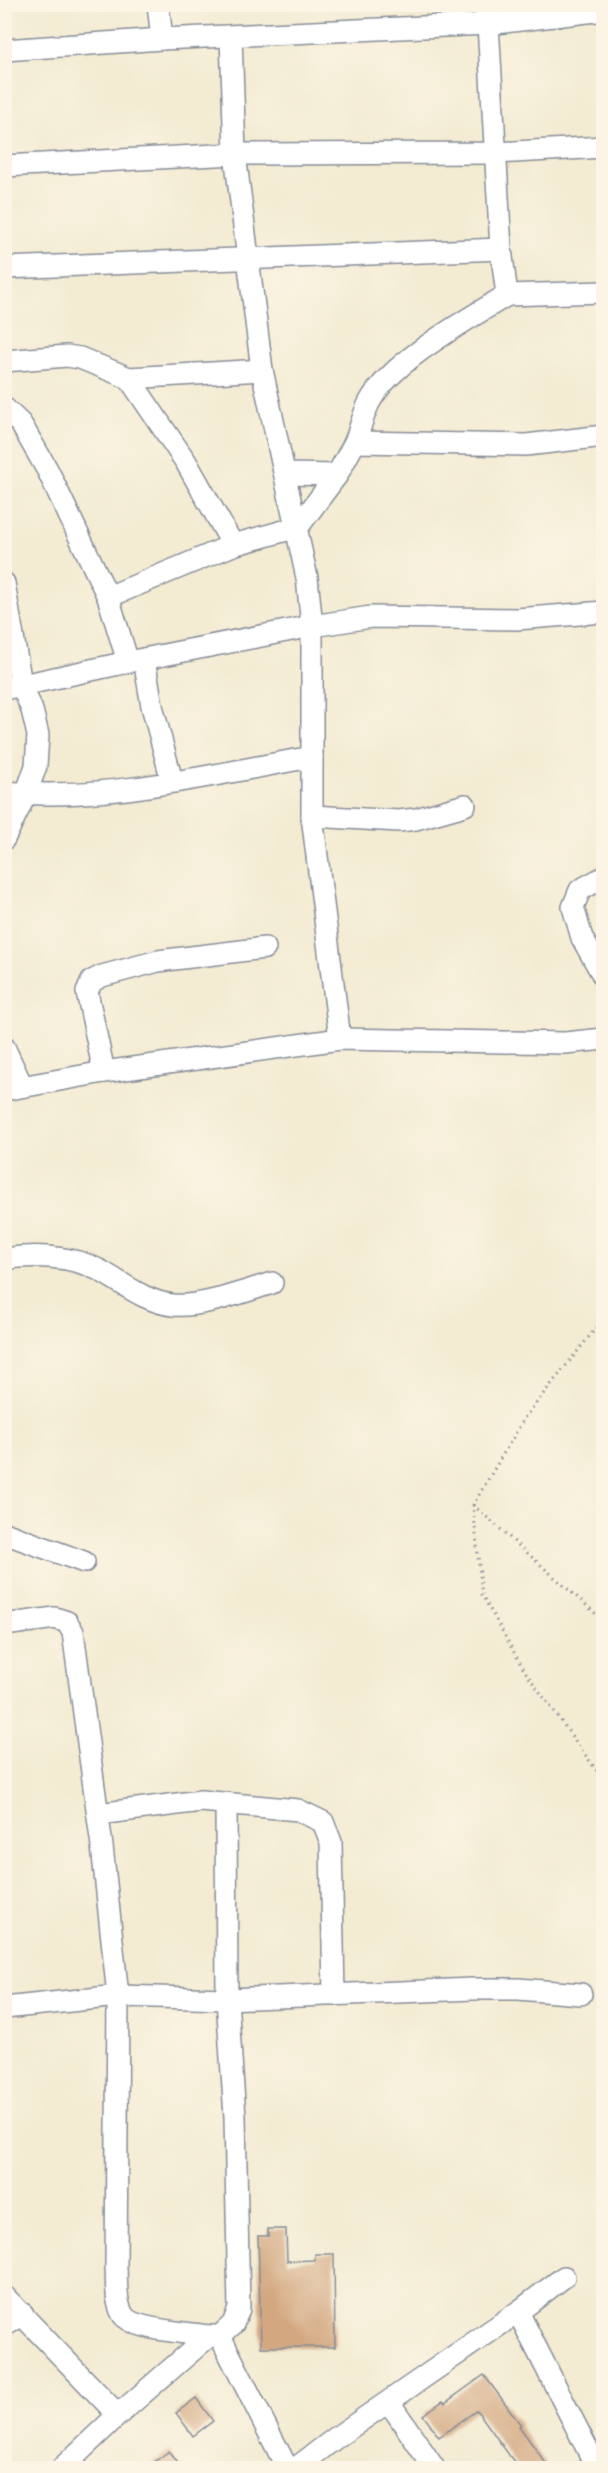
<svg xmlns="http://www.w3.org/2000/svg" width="608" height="2473" font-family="'Balsamiq Sans',sans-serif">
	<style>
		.building { fill: #d3a881 }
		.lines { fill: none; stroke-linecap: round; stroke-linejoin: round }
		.minor-casing { stroke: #878d98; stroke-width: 24 }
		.path { stroke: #878d98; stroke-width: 3; stroke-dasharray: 1.5 4.5; stroke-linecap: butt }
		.minor { stroke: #fff; stroke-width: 21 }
	</style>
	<rect width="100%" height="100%" fill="#fcf5e5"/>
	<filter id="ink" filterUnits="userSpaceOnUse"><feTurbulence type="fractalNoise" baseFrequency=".0167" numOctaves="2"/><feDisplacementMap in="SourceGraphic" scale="12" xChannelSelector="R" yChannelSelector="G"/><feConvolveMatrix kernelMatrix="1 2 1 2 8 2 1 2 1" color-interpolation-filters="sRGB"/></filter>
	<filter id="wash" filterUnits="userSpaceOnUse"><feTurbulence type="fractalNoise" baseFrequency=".008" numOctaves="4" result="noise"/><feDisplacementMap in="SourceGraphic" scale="24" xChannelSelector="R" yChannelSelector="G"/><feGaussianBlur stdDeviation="1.35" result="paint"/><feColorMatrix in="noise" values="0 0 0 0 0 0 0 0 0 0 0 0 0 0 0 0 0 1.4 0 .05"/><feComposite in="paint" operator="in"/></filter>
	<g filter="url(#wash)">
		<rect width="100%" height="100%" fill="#f3ebd2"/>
		<g id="blocks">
			<g class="building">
				<path d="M 268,2229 L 286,2229 L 287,2261 L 315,2260 L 315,2254 L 334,2254 L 335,2347 L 261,2347 L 258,2236 L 268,2236 Z"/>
				<path d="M 484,2375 L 521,2425 L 519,2426 L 550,2469 L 519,2469 L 477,2410 L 439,2437 L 423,2415 L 443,2401 L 445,2403 Z"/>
				<path d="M 196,2398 L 213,2421 L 193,2436 L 176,2413 Z"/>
				<path d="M 169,2451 L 182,2469 L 145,2469 Z"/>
			</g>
		</g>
	</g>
	<g filter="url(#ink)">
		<use href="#blocks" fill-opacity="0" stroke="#878d98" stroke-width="1.5"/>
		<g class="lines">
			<g class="minor-casing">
				<g id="minor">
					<path d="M 158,4 L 162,39"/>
					<path d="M 484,4 L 488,24 L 501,249 L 507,295 L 604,292"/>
					<path d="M 231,37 L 235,154 L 262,370 L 307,578 L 312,626 L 312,816 L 340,1039"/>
					<path d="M 4,50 L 162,39 L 488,24 L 604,10"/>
					<path d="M 4,166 L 235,154 L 495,153 L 604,147"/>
					<path d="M 4,268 L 501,249"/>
					<path d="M 4,361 L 67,356 L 80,358 L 129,378 L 186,462 L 233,545"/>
					<path d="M 129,378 L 262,370"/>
					<path d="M 4,408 L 21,424 L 48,471 L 108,597 L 128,662"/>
					<path d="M 355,442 C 360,429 363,415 369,403 C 391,361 467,320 507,295"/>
					<path d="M 286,474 L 337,475"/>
					<path d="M 4,583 L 21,684 L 32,710 L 38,735 L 36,766 L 26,794 L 4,839"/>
					<path d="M 108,597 L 233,545 L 298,527 L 337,475 L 355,442 L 526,445 L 604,436"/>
					<path d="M 144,659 L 152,706 L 172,781"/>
					<path d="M 4,689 L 128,662 L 312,626 L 371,617 L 517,619 L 604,612"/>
					<path d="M 4,792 C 104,802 214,774 312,757"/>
					<path d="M 312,816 L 399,821 L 416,819 L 465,805"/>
					<path d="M 604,877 L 580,890 L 573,907 L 582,938 L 604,977"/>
					<path d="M 4,1047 L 22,1086"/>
					<path d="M 104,1072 L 87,992 L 92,981 L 102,976 L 158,961 L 265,948"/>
					<path d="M 4,1090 L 104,1072 L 340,1039 L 565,1043 L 604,1039"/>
					<path d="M 4,1259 C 33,1254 73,1256 99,1270 C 123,1283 145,1302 173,1305 C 200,1308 246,1291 272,1283"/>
					<path d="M 4,1533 L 84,1562"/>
					<path d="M 4,1625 L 55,1618 L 67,1622 L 73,1632 L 102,1846 L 118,1996 L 116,2267 C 117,2282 115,2300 122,2313 C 129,2330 191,2333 209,2336 L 220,2336 L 233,2324 L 239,2309 L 235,2117 L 227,1999 L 226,1804"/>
					<path d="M 98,1814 L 201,1801 L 298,1810 L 323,1822 L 331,1842 L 334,1995"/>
					<path d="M 4,2008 L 118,1996 L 227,1999 L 473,1989 L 518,1989 L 581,1994"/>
					<path d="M 4,2296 L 118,2415"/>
					<path d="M 518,2312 L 564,2277"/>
					<path d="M 4,2326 L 23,2314"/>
					<path d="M 220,2336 L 287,2468"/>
					<path d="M 389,2402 L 434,2468"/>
					<path d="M 62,2468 L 118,2415 L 209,2336"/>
					<path d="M 296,2468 L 337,2437 L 518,2312 L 597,2468"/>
				</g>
			</g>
			<g class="path">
				<path d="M 604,1318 L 525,1417 L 473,1505 L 482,1595 L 524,1670 L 597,1771 L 604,1774"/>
				<path d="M 473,1505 L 604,1621"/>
				<path d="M 604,2333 L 601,2340 L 604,2347"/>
			</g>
			<use href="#minor" class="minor"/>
		</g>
	</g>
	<rect width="608" height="2473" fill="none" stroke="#fcf5e5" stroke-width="24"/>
</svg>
